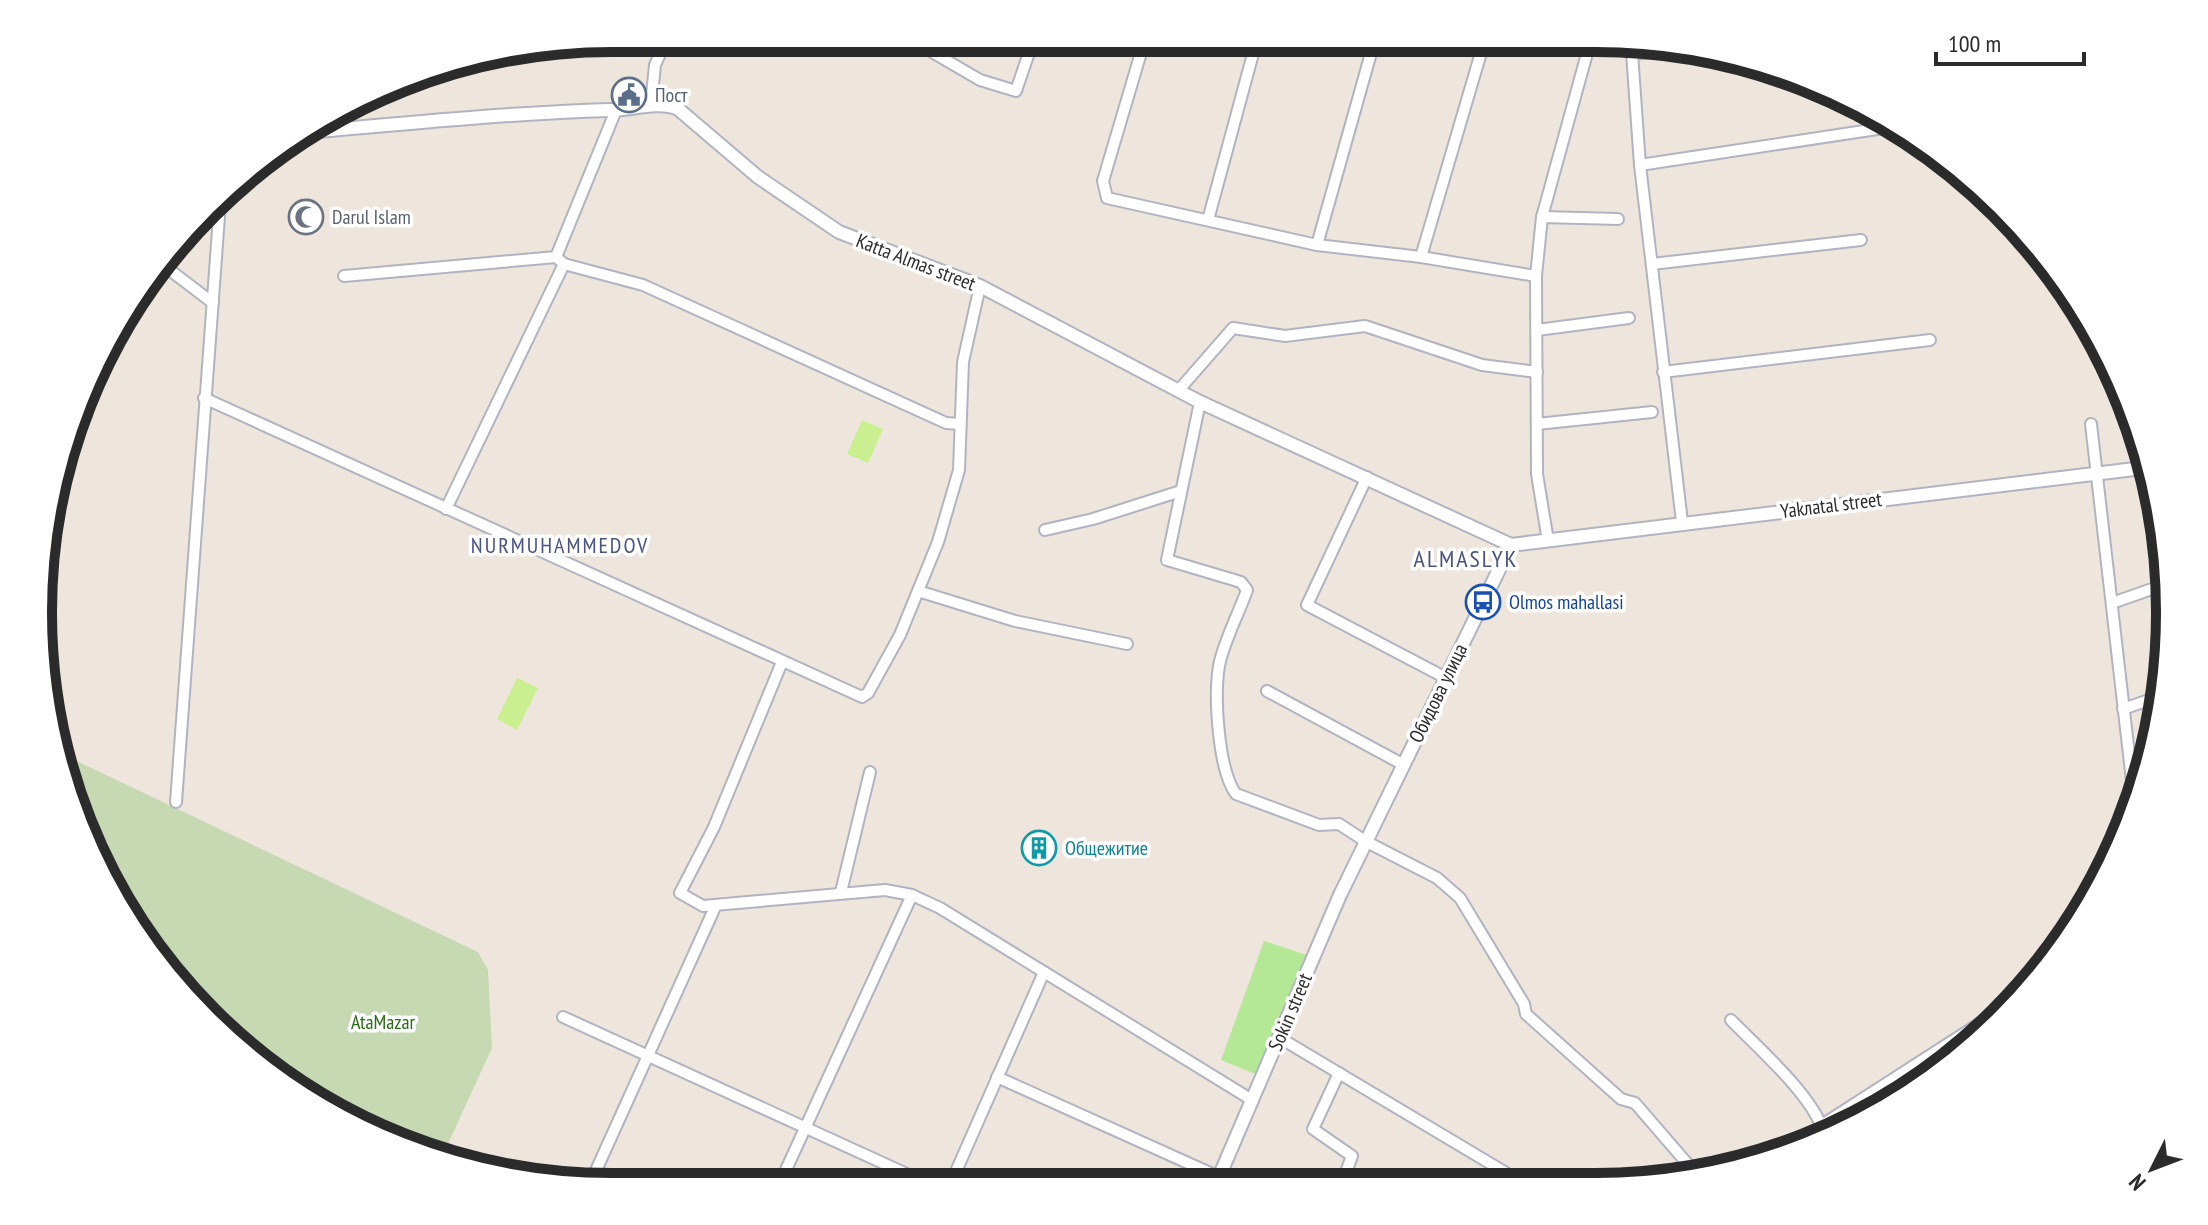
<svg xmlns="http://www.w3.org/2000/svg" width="2208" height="1225" font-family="'PT Sans Narrow',sans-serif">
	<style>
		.green { fill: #b4e796 }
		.cemetery { fill: #c6d9b3 }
		.pitch { fill: #caef91 }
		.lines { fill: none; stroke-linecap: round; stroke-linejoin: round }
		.minor-casing { stroke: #b1b4c0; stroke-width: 14 }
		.tertiary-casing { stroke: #b1b4c0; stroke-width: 16 }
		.minor { stroke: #fff; stroke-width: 10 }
		.tertiary { stroke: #fff; stroke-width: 12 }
		.labels { text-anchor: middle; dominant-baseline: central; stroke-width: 7; stroke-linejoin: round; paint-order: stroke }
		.service-label { font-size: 20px; fill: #4e5e75; stroke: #fff; text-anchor: start }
		.worship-label { font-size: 20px; fill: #5b616d; stroke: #fff; text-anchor: start }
		.street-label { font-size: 20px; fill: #2b2b2b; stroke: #fff }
		.transit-label { font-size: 20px; fill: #164399; stroke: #fff; text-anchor: start }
		.culture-label { font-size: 20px; fill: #0d838f; stroke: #fff; text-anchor: start }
		.park-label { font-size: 20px; fill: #2a6d16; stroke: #fff }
		.neighbourhood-label { font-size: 22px; letter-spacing: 2px; fill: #49547f; stroke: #fff }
		.quarter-label { font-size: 24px; letter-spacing: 2px; fill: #49547f; stroke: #fff }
		.rim { fill: none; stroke: #2b2b2b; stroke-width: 10 }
	</style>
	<rect width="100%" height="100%" fill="#eee6dd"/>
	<path class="green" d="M 1264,941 L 1307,955 L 1255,1074 L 1221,1060 Z"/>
	<path class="cemetery" d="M 64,755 L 478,952 L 488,970 L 492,1048 L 441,1159 L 428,1157 L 325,1110 L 180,991 L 82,832 Z"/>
	<g class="pitch">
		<path d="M 862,420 L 883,429 L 868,463 L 847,454 Z"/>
		<path d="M 517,678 L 538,688 L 517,730 L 497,719 Z"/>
	</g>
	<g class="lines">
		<g class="minor-casing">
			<g id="minor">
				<path d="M 908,38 L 980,80 L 1016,91 L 1034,38"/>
				<path d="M 1145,39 L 1103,181 L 1107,198 L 1317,245 L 1421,257 L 1536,276"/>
				<path d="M 1631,39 L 1640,165 L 1682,522"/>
				<path d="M 1633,54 L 1689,49"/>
				<path d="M 651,104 L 655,65 L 667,38"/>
				<path d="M 1640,165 L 1897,126"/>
				<path d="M 1542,217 L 1618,219"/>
				<path d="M 1208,220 L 1257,39"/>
				<path d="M 1317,245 L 1373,46"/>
				<path d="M 556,257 L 616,110"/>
				<path d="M 1421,257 L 1485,39"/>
				<path d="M 1652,264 L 1861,240"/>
				<path d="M 158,269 L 171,271 L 213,303"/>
				<path d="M 344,276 L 556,257 L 564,264"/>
				<path d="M 1537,330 L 1629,318"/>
				<path d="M 1663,372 L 1930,340"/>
				<path d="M 1178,391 L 1233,328 L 1285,336 L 1365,326 L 1482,365 L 1537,372"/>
				<path d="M 204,398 L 862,697 L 868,693 L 900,635 L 938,542 L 959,470 L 963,362 L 980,286"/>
				<path d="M 1200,402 L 1167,560 L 1241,582 L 1247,590 C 1239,613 1223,643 1219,666 C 1214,696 1218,770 1236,794 L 1319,825 L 1339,824 L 1365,841 L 1437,878 L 1460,898 L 1524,1004 L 1526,1014 L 1621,1099 L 1635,1103 L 1698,1176"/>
				<path d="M 1537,424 L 1652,412"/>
				<path d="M 2091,424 L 2135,807"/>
				<path d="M 1367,477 L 1307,605 L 1446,678"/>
				<path d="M 446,509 L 564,264 L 643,285 L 946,423 L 960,424"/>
				<path d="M 54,530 L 58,463"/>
				<path d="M 1045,530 L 1093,519 L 1181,491"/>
				<path d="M 1548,541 L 1537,474 L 1536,276 L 1542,217 L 1591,39"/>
				<path d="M 918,591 L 1015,621 L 1127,644"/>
				<path d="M 2112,603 L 2169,583"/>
				<path d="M 782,662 L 714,827 L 680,893 L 703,906 L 885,890 L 912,895 L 940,908 L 1252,1100"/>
				<path d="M 1267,691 L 1404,765"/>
				<path d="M 2123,709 L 2163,695"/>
				<path d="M 176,802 L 220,203"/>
				<path d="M 841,892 L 870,772"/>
				<path d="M 563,1017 L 931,1185"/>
				<path d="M 1731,1020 C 1757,1047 1817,1099 1824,1135"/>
				<path d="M 1280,1038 L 1523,1183"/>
				<path d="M 1339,1073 L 1313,1129 L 1352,1156 L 1342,1183"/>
				<path d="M 997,1077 L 1219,1177"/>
				<path d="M 1822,1125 L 2016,1000"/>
				<path d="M 779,1185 L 912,895"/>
				<path d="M 950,1185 L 1044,972"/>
				<path d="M 589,1186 L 716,905"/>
			</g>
		</g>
		<g class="tertiary-casing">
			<g id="tertiary">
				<path d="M 308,132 C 409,123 509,113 610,110 C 633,110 654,101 677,108 L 758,177 L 839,232 L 980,286 L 1200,402 L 1511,545"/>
				<path d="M 1511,545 L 2151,467"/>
				<path d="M 1216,1184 L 1340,895 L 1511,545"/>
			</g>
		</g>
		<use href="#minor" class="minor"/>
		<use href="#tertiary" class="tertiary"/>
	</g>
	<defs>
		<g id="civic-ring" transform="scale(1.8)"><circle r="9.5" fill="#fff" stroke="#5c6f8a" stroke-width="1.5"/><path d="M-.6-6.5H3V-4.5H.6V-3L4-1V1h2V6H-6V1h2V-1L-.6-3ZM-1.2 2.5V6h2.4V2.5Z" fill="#5c6f8a"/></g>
		<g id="mosque-ring" transform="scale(1.8)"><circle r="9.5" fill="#fff" stroke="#6b7280" stroke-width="1.5"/><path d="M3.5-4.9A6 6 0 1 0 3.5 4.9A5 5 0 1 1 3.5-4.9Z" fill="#6b7280"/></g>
		<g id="bus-ring" transform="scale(1.8)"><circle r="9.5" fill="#fff" stroke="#1a4fb4" stroke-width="1.5"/><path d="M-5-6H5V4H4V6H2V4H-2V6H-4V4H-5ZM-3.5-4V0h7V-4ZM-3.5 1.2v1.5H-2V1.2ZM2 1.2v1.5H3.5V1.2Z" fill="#1a4fb4"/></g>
		<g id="building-ring" transform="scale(1.8)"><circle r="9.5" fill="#fff" stroke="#0f9aa8" stroke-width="1.5"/><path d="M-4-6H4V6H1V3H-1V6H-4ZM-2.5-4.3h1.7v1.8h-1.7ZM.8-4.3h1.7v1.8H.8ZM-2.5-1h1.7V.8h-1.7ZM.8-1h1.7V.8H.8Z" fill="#0f9aa8"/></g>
	</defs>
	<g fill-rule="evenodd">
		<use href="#civic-ring" x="629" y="95"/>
		<use href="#mosque-ring" x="306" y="217"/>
		<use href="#bus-ring" x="1483" y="602"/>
		<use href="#building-ring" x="1039" y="848"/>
	</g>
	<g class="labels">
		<g class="service-label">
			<text x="655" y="95">Пост</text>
		</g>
		<g class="worship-label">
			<text x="332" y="217">Darul Islam</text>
		</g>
		<g class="street-label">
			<text transform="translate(916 262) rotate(21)">Katta Almas street</text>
			<text transform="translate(1831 505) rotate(-7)">Yakлatal street</text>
			<text transform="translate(1438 693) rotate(-64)">Обидова улица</text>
			<text transform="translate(1290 1012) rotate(-67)">Sokin street</text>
		</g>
		<g class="transit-label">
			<text x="1509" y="602">Olmos mahallasi</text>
		</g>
		<g class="culture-label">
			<text x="1065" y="848">Общежитие</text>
		</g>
		<g class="park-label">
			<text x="383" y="1022">AtaMazar</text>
		</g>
		<g class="neighbourhood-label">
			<text x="560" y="545">NURMUHAMMEDOV</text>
		</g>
		<g class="quarter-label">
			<text x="1466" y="558">ALMASLYK</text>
		</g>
	</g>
	<path d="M0 0H2208V1225H0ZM612 52H1596A560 560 0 0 1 2156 612V613A560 560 0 0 1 1596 1173H612A560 560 0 0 1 52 613V612A560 560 0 0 1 612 52Z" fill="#fff" fill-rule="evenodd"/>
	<path class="rim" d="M612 52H1596A560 560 0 0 1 2156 612V613A560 560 0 0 1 1596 1173H612A560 560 0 0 1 52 613V612A560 560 0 0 1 612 52Z"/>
	<g transform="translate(2152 1169) rotate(228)" stroke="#ffffff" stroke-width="6" paint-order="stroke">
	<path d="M0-6L14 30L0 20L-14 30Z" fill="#2b2b2b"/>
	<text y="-12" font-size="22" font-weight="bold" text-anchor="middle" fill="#2b2b2b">N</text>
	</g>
	<path d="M1936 52v12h148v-12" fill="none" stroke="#2b2b2b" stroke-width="4"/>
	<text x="1948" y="52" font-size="24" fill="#2b2b2b" stroke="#ffffff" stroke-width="6" paint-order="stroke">100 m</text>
</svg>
